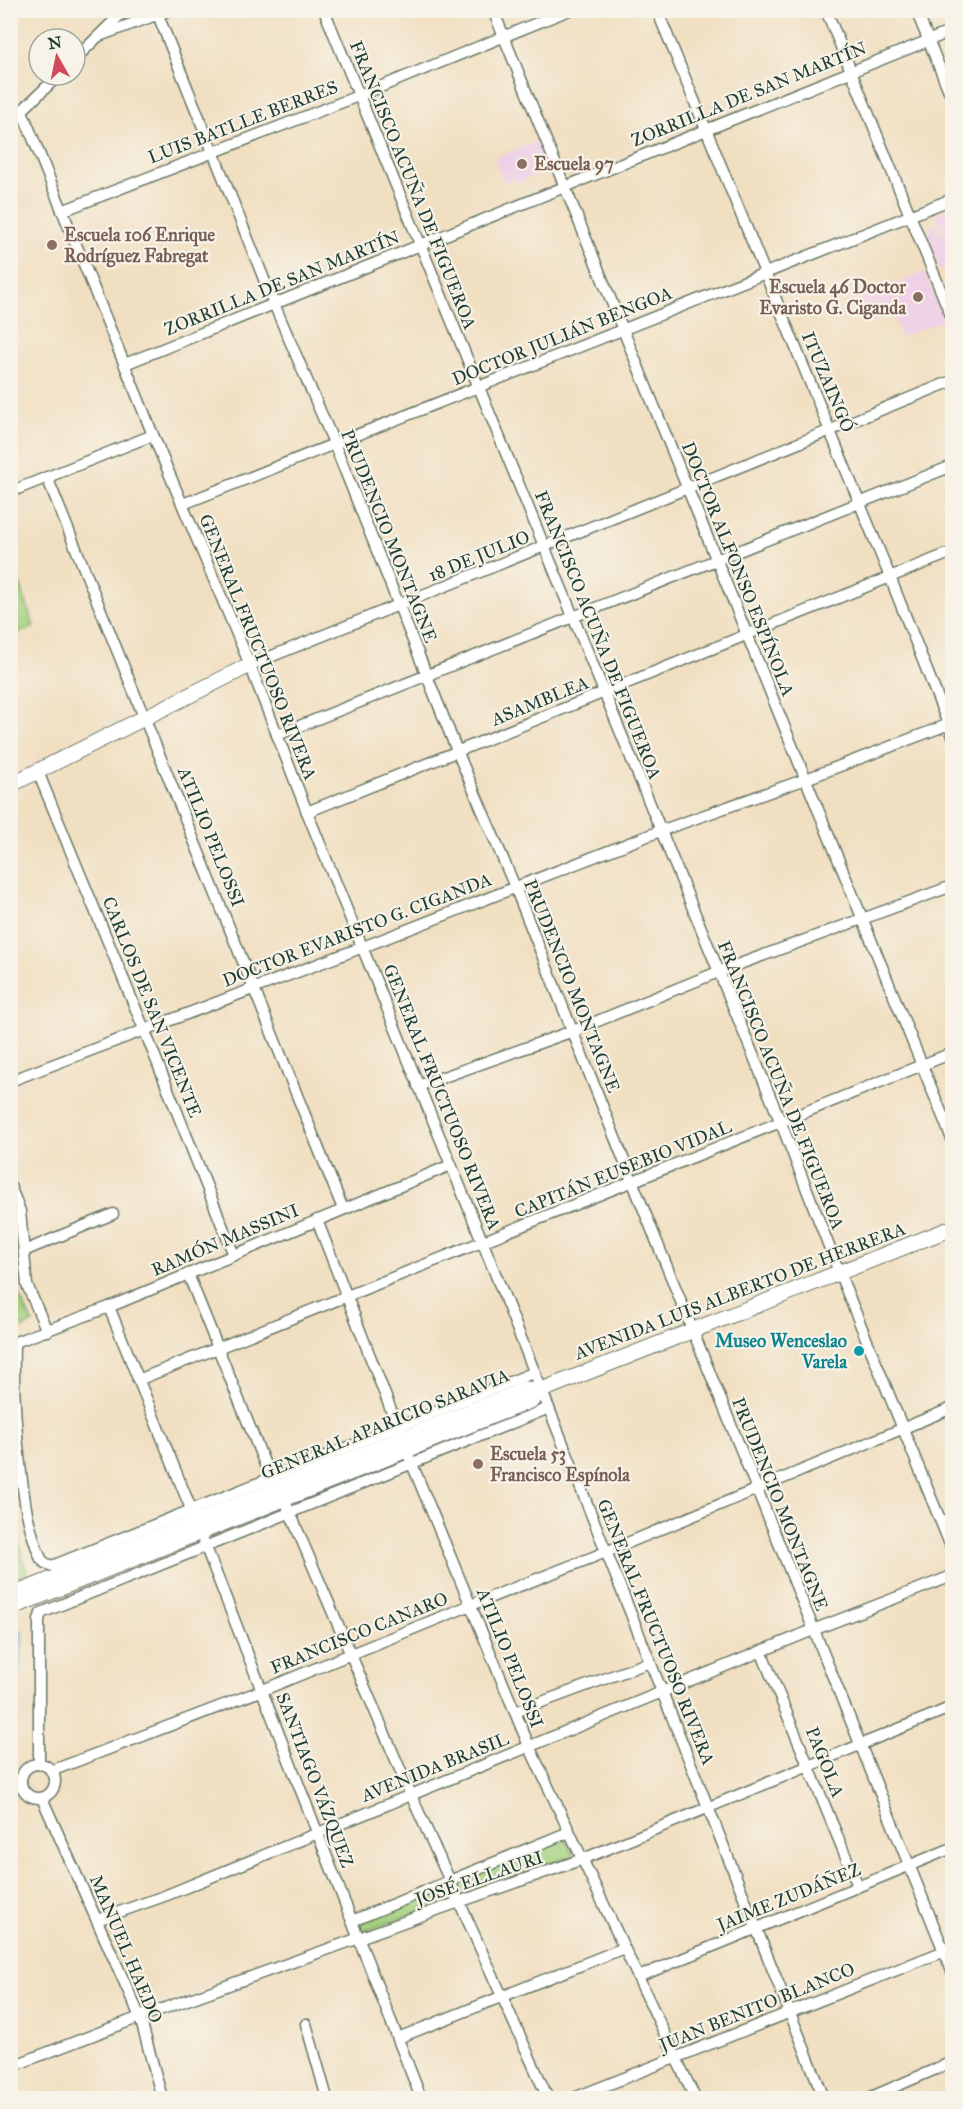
<svg xmlns="http://www.w3.org/2000/svg" width="963" height="2109" font-family="'IM FELL Great Primer',serif">
	<style>
		.built { fill: #efd0e6 }
		.green { fill: #a5d280; stroke: #62885a; stroke-width: 1.5 }
		.lines { fill: none; stroke-linecap: round; stroke-linejoin: round }
		.stream { stroke: #5db0d9; stroke-width: 3 }
		.street-casing { stroke: #687665; stroke-width: 13 }
		.secondary-casing { stroke: #687665; stroke-width: 17 }
		.street { stroke: #fff; stroke-width: 10 }
		.secondary { stroke: #fff; stroke-width: 15 }
		.education-dot { fill: #8d6e63; stroke: #f7f3e8; stroke-width: 2 }
		.culture-dot { fill: #0f9aa8; stroke: #f7f3e8; stroke-width: 2 }
		.labels { text-anchor: middle; dominant-baseline: central; stroke-width: 4.5; stroke-linejoin: round; paint-order: stroke }
		.street-label { font-size: 18px; fill: #1f3d34; stroke: #f7f3e8 }
		.education-label { font-size: 18px; font-weight: bold; fill: #785e54; stroke: #f7f3e8; text-anchor: start }
		.culture-label { font-size: 18px; font-weight: bold; fill: #0d838f; stroke: #f7f3e8; text-anchor: end }
	</style>
	<rect width="100%" height="100%" fill="#f7f3e8"/>
	<filter id="ink" filterUnits="userSpaceOnUse"><feTurbulence type="fractalNoise" baseFrequency=".0167" numOctaves="2"/><feDisplacementMap in="SourceGraphic" scale="12" xChannelSelector="R" yChannelSelector="G"/><feConvolveMatrix kernelMatrix="1 2 1 2 8 2 1 2 1" color-interpolation-filters="sRGB"/></filter>
	<filter id="wash" filterUnits="userSpaceOnUse"><feTurbulence type="fractalNoise" baseFrequency=".008" numOctaves="4" result="noise"/><feDisplacementMap in="SourceGraphic" scale="24" xChannelSelector="R" yChannelSelector="G"/><feGaussianBlur stdDeviation="1.35" result="paint"/><feColorMatrix in="noise" values="0 0 0 0 0 0 0 0 0 0 0 0 0 0 0 0 0 1.4 0 .05"/><feComposite in="paint" operator="in"/></filter>
	<g filter="url(#wash)">
		<rect width="100%" height="100%" fill="#f1dfc1"/>
		<g class="built">
			<path d="M 538,141 L 550,170 L 517,183 L 515,179 L 504,183 L 494,158 Z"/>
			<path d="M 952,207 L 952,265 L 940,270 L 925,234 L 931,232 L 929,227 L 936,225 L 940,234 L 944,232 L 935,214 Z"/>
			<path d="M 925,272 L 944,320 L 901,337 L 892,313 L 870,322 L 860,298 Z"/>
		</g>
		<g class="green">
			<path d="M 16,572 L 34,627 L 11,635 L 11,574 Z"/>
			<path d="M 10,1254 L 14,1287 L 33,1323 L 11,1333 Z"/>
			<path d="M 10,1497 L 14,1527 L 27,1574 L 11,1581 Z"/>
			<path d="M 565,1838 L 574,1856 L 462,1895 L 456,1882 Z"/>
			<path d="M 443,1888 L 449,1901 L 363,1932 L 359,1923 Z"/>
		</g>
		<g class="lines">
			<path class="stream" d="M 10,1761 L 22,1631"/>
		</g>
	</g>
	<g filter="url(#ink)">
		<g class="lines">
			<g class="street-casing">
				<g id="street">
					<path d="M 324,10 L 781,1123 L 839,1272 L 952,1549"/>
					<path d="M 493,10 L 952,1139"/>
					<path d="M 657,10 L 890,577 L 952,734"/>
					<path d="M 826,10 L 952,318"/>
					<path d="M 916,10 L 952,98"/>
					<path d="M 158,15 L 274,304 L 334,443 L 457,751 L 515,887 L 633,1183 L 952,1971"/>
					<path d="M 99,36 L 170,10"/>
					<path d="M 75,59 L 125,10"/>
					<path d="M 22,111 L 153,435 L 250,665 L 307,812 L 483,1243 L 824,2098"/>
					<path d="M 10,122 L 59,75"/>
					<path d="M 62,211 L 358,96 L 569,10"/>
					<path d="M 125,364 L 952,31"/>
					<path d="M 47,477 L 343,1209"/>
					<path d="M 10,492 L 153,435"/>
					<path d="M 183,504 L 952,199"/>
					<path d="M 250,665 L 952,381"/>
					<path d="M 277,735 L 952,466"/>
					<path d="M 38,772 L 144,1029 L 234,1255"/>
					<path d="M 307,812 L 952,552"/>
					<path d="M 10,1081 L 363,947 L 660,831 L 806,779 L 952,723"/>
					<path d="M 418,1086 L 573,1031 L 718,972 L 952,886"/>
					<path d="M 10,1186 L 20,1211 L 27,1285 L 47,1331"/>
					<path d="M 317,1220 L 412,1464 L 529,1746 L 695,2098"/>
					<path d="M 24,1251 L 113,1214"/>
					<path d="M 188,1274 L 272,1482"/>
					<path d="M 109,1307 L 191,1509 L 421,2098"/>
					<path d="M 14,1343 C 13,1384 15,1423 20,1464 C 24,1499 27,1525 41,1559 L 45,1563 L 52,1566 L 535,1372"/>
					<path d="M 10,1344 L 109,1307 L 451,1165"/>
					<path d="M 138,1380 L 952,1053"/>
					<path d="M 288,1508 L 411,1795 L 548,2098"/>
					<path d="M 761,1651 L 858,1886"/>
					<path d="M 515,1712 L 650,1662"/>
					<path d="M 39,1764 L 39,1620 L 41,1613 L 549,1408"/>
					<circle cx="38" cy="1781" r="17"/>
					<path d="M 51,1771 L 263,1690 L 471,1605 L 606,1552 L 952,1408"/>
					<path d="M 10,1789 L 21,1783"/>
					<path d="M 42,1798 L 140,2017 L 162,2098"/>
					<path d="M 97,1920 L 167,1895 L 813,1630 L 952,1576"/>
					<path d="M 352,1921 L 569,1832"/>
					<path d="M 638,1977 L 952,1848"/>
					<path d="M 306,2024 L 327,2098"/>
					<path d="M 398,2038 L 624,1948"/>
					<path d="M 10,2067 L 140,2017 L 459,1902 L 583,1859 L 952,1707"/>
					<path d="M 574,2098 L 952,1948"/>
					<path d="M 869,2098 L 952,2062"/>
				</g>
			</g>
			<g class="secondary-casing">
				<g id="secondary">
					<path d="M 10,785 L 250,665"/>
					<path d="M 10,1596 L 526,1389 L 542,1390 L 952,1228"/>
					<path d="M 10,1608 L 532,1400 L 542,1390"/>
				</g>
			</g>
			<use href="#street" class="street"/>
			<use href="#secondary" class="secondary"/>
		</g>
	</g>
	<g class="education-dot">
		<circle cx="522" cy="164" r="6"/>
		<circle cx="52" cy="245" r="6"/>
		<circle cx="918" cy="297" r="6"/>
		<circle cx="478" cy="1464" r="6"/>
	</g>
	<circle class="culture-dot" cx="859" cy="1351" r="6"/>
	<g class="labels">
		<g class="street-label">
			<text transform="translate(749 94) rotate(-22)">ZORRILLA DE SAN MARTÍN</text>
			<text transform="translate(243 122) rotate(-21)">LUIS BATLLE BERRES</text>
			<text transform="translate(413 185) rotate(68)">FRANCISCO ACUÑA DE FIGUEROA</text>
			<text transform="translate(282 283) rotate(-22)">ZORRILLA DE SAN MARTÍN</text>
			<text transform="translate(562 336) rotate(-22)">DOCTOR JULIÁN BENGOA</text>
			<text transform="translate(828 382) rotate(67)">ITUZAINGÓ</text>
			<text transform="translate(389 536) rotate(68)">PRUDENCIO MONTAGNE</text>
			<text transform="translate(479 556) rotate(-22)">18 DE JULIO</text>
			<text transform="translate(738 569) rotate(68)">DOCTOR ALFONSO ESPÍNOLA</text>
			<text transform="translate(598 635) rotate(68)">FRANCISCO ACUÑA DE FIGUEROA</text>
			<text transform="translate(258 647) rotate(68)">GENERAL FRUCTUOSO RIVERA</text>
			<text transform="translate(540 701) rotate(-22)">ASAMBLEA</text>
			<text transform="translate(211 837) rotate(68)">ATILIO PELOSSI</text>
			<text transform="translate(357 930) rotate(-21)">DOCTOR EVARISTO G. CIGANDA</text>
			<text transform="translate(572 986) rotate(68)">PRUDENCIO MONTAGNE</text>
			<text transform="translate(152 1007) rotate(68)">CARLOS DE SAN VICENTE</text>
			<text transform="translate(781 1085) rotate(68)">FRANCISCO ACUÑA DE FIGUEROA</text>
			<text transform="translate(442 1097) rotate(68)">GENERAL FRUCTUOSO RIVERA</text>
			<text transform="translate(623 1169) rotate(-22)">CAPITÁN EUSEBIO VIDAL</text>
			<text transform="translate(225 1240) rotate(-23)">RAMÓN MASSINI</text>
			<text transform="translate(740 1291) rotate(-21)">AVENIDA LUIS ALBERTO DE HERRERA</text>
			<text transform="translate(385 1424) rotate(-22)">GENERAL APARICIO SARAVIA</text>
			<text transform="translate(780 1504) rotate(68)">PRUDENCIO MONTAGNE</text>
			<text transform="translate(656 1632) rotate(68)">GENERAL FRUCTUOSO RIVERA</text>
			<text transform="translate(359 1633) rotate(-22)">FRANCISCO CANARO</text>
			<text transform="translate(510 1658) rotate(68)">ATILIO PELOSSI</text>
			<text transform="translate(825 1762) rotate(68)">PAGOLA</text>
			<text transform="translate(435 1767) rotate(-22)">AVENIDA BRASIL</text>
			<text transform="translate(315 1780) rotate(69)">SANTIAGO VÁZQUEZ</text>
			<text transform="translate(479 1878) rotate(-19)">JOSÉ ELLAURI</text>
			<text transform="translate(789 1897) rotate(-22)">JAIME ZUDÁÑEZ</text>
			<text transform="translate(126 1949) rotate(67)">MANUEL HAEDO</text>
			<text transform="translate(757 2007) rotate(-22)">JUAN BENITO BLANCO</text>
		</g>
		<g class="education-label">
			<text x="534" y="164">Escuela 97</text>
			<text x="64" y="235">Escuela 106 Enrique<tspan x="64" dy="21">Rodríguez Fabregat</tspan></text>
			<text x="906" y="287" text-anchor="end">Escuela 46 Doctor<tspan x="906" dy="21">Evaristo G. Ciganda</tspan></text>
			<text x="490" y="1454">Escuela 53<tspan x="490" dy="21">Francisco Espínola</tspan></text>
		</g>
		<g class="culture-label">
			<text x="847" y="1341">Museo Wenceslao<tspan x="847" dy="21">Varela</tspan></text>
		</g>
	</g>
	<rect width="963" height="2109" fill="none" stroke="#f7f3e8" stroke-width="36"/>
	<g transform="translate(57 57) rotate(351)"><circle r="28" fill="#f7f3e8" stroke="#a1aaa0" stroke-width="1.5"/>
	<path d="M0-4.5L10 22L0 15L-10 22Z" fill="#d1495b"/>
	<text y="-9" font-size="16" font-weight="bold" text-anchor="middle" fill="#1f3d34">N</text>
	</g>
</svg>
